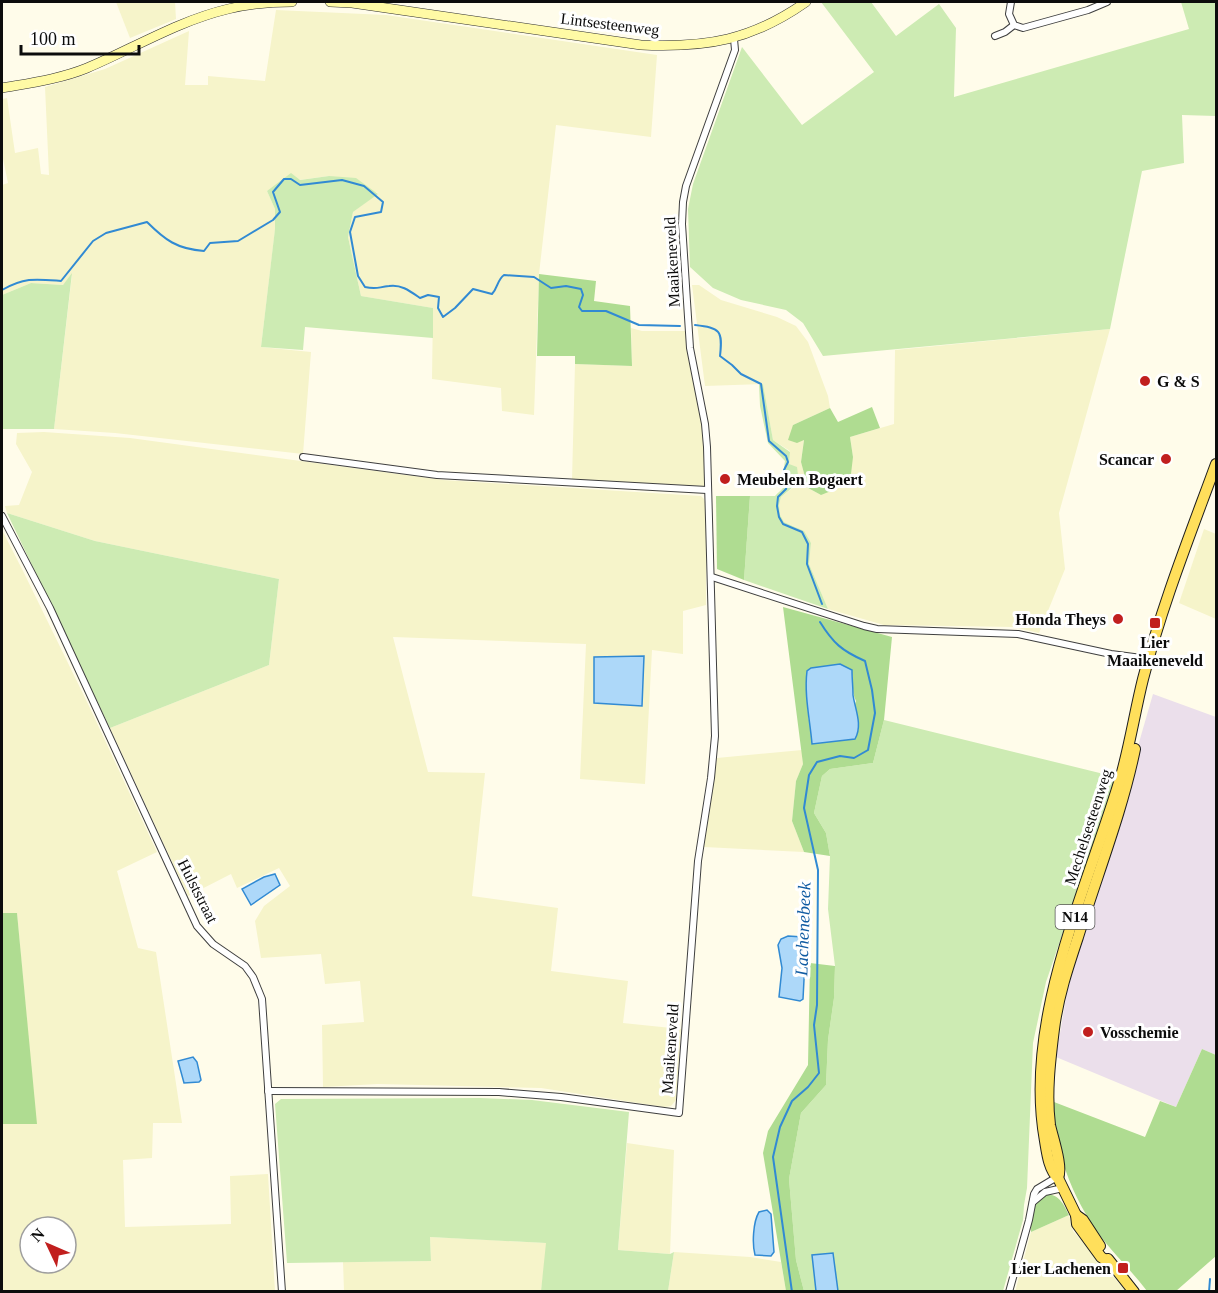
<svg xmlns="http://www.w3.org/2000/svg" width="1218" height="1293" font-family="'Times New Roman',serif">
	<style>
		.industrial { fill: #ebdfeb }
		.farmland { fill: #f6f4ca; fill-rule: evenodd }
		.green { fill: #cdebb3 }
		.forest { fill: #afdc91; fill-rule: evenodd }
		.water { fill: #add8f9; stroke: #318ad3; stroke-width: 1.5 }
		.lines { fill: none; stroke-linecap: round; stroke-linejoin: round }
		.stream { stroke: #318ad3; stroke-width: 2 }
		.street-casing { stroke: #3f3f3f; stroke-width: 8 }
		.secondary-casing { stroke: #2e2e2e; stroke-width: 10 }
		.primary-casing { stroke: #1d1d1d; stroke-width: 12 }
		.street { stroke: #fff; stroke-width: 6 }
		.secondary { stroke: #fffaa5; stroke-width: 9 }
		.primary { stroke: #ffdf5b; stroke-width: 10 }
		.poi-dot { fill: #c11f1e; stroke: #fff; stroke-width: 2 }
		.labels { text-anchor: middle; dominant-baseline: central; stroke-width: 6; stroke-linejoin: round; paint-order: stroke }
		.shield { fill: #fff; stroke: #555; stroke-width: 1.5 }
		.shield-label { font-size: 15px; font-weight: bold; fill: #0c0c0c }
		.street-label { font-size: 16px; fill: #0c0c0c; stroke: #fff }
		.poi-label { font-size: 16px; font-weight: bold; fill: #0c0c0c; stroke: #fff; text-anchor: start }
		.water-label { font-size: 18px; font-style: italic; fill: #105ba2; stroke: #fff }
	</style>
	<rect width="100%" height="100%" fill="#fffcea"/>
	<path class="industrial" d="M 1153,694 L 1216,717 L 1216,1055 L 1202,1049 L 1176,1107 L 1056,1057 L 1067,992 Z"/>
	<g class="farmland">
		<path d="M 116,2 L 175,2 L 176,19 L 130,38 Z"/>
		<path d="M 276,10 L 386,15 L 657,55 L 651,137 L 556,125 L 539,274 L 534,415 L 502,411 L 501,388 L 432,379 L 433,308 L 361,296 L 348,237 L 353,212 L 378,193 L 329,176 L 299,180 L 267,191 L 275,209 L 275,230 L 261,347 L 311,352 L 303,454 L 115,433 L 54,429 L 72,275 L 63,285 L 31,283 L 2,295 L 2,185 L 8,183 L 2,154 L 2,99 L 7,98 L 15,153 L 38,148 L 41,174 L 49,175 L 45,87 L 105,69 L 189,31 L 185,85 L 208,85 L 208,76 L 265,81 Z"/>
		<path d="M 692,285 L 699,285 L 721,300 L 777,317 L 796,326 L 808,342 L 828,396 L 830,408 L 793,425 L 804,439 L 801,462 L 805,477 L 798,475 L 789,464 L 790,451 L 773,440 L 763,384 L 705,386 Z"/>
		<path d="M 631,328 L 642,331 L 685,331 L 705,443 L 704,486 L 572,480 L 575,364 L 632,366 Z"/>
		<path d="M 1110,329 L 1059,513 L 1065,569 L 1039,633 L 1014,627 L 884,625 L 828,609 L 809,564 L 811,543 L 796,527 L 784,522 L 780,516 L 779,505 L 781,497 L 799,483 L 821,495 L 853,457 L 850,437 L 894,424 L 895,350 Z"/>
		<path d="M 44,432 L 130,438 L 443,480 L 701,496 L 704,499 L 706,506 L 706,605 L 683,611 L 683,654 L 652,650 L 645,784 L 580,779 L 586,644 L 393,637 L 428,772 L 485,773 L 472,896 L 558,908 L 551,971 L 628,981 L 623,1023 L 681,1029 L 676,1100 L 671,1106 L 664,1107 L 541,1088 L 378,1084 L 323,1087 L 322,1025 L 364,1022 L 360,981 L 325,984 L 321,954 L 261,958 L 255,921 L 264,906 L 290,886 L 279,868 L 237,888 L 231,874 L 188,896 L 110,728 L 269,665 L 279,579 L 95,541 L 7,513 L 5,506 L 19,505 L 32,472 L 16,444 L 17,433 Z"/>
		<path d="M 1204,529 L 1216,534 L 1216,619 L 1179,603 Z"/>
		<path d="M 2,530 L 23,571 L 89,706 L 157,852 L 117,871 L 138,948 L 156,952 L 182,1123 L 153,1123 L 152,1158 L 123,1160 L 125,1227 L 231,1224 L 230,1176 L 268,1174 L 275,1291 L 2,1291 L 2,1124 L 36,1124 L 17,913 L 2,913 ZM 30,1227 L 66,1227 L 66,1263 L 30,1263 Z"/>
		<path d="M 802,750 L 803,764 L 796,781 L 792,821 L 804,852 L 704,847 L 717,758 Z"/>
		<path d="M 627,1143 L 674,1150 L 670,1254 L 618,1250 Z"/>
		<path d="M 1069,1215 L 1073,1231 L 1126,1291 L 1015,1292 L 1031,1232 Z"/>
		<path d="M 430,1237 L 547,1243 L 541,1291 L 344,1291 L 343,1262 L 431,1261 Z"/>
		<path d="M 674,1252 L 750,1257 L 781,1262 L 786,1291 L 668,1291 Z"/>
	</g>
	<g class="green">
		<path d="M 821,2 L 871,2 L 896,36 L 939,4 L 956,28 L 954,97 L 1189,29 L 1181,2 L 1216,2 L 1216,116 L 1182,115 L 1184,163 L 1142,171 L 1110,329 L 823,356 L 803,323 L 786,310 L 741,300 L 713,288 L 690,267 L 688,209 L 693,184 L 742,47 L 802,125 L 874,72 Z"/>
		<path d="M 291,173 L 300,180 L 329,176 L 356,178 L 378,194 L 353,212 L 348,237 L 361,296 L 433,308 L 433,338 L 305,327 L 303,350 L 261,347 L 275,229 L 275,209 L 267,191 Z"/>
		<path d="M 72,273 L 54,429 L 2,429 L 2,295 L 31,283 L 63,285 Z"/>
		<path d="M 763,384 L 773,440 L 790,452 L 789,464 L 797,467 L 798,475 L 805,477 L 781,497 L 779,505 L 780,515 L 784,522 L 804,531 L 811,543 L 809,564 L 828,609 L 744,580 L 750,496 L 775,496 C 777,493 781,491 783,488 C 785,486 783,469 785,461 L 768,443 L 760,406 L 759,385 Z"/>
		<path d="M 7,513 L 95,541 L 279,579 L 269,665 L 110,728 Z"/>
		<path d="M 884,720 L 1116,777 L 1046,982 L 1033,1043 L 1027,1188 L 1024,1205 L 1023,1220 L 1003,1291 L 804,1291 L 796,1260 L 789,1179 L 801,1113 L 826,1085 L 828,1040 L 834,998 L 835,966 L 828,909 L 830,856 L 826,833 L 814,813 L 822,776 L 830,769 L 873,763 Z"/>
		<path d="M 480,1098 L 532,1100 L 629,1112 L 618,1250 L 670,1254 L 674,1252 L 668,1291 L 541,1291 L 546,1243 L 430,1237 L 431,1261 L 287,1263 L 275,1104 L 281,1099 Z"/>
	</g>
	<g class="forest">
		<path d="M 539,274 L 596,281 L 594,301 L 630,306 L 632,366 L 575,364 L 575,356 L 537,356 Z"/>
		<path d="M 872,407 L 880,428 L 850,437 L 853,457 L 851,474 L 831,491 L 821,495 L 799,483 L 805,477 L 801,462 L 804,440 L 797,443 L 788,440 L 793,425 L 830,408 L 838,422 Z"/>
		<path d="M 716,496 L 750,496 L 744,580 L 717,569 Z"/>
		<path d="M 783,607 L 892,637 L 884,720 L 873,763 L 830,769 L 822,776 L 814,813 L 826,833 L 830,856 L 804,852 L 792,821 L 796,781 L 803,764 ZM 840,664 C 861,671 848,686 856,701 L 844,740 L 826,742 L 811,741 L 812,735 L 808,716 L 807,671 L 811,668 Z"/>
		<path d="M 2,913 L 17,913 L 37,1124 L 2,1124 Z"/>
		<path d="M 810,963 L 835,966 L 834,998 L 828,1040 L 826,1085 L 801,1113 L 789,1179 L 796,1260 L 804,1291 L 786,1291 L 763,1153 L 768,1131 L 808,1065 Z"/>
		<path d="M 1202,1049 L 1216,1055 L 1216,1256 L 1176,1291 L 1147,1291 C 1134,1274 1119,1259 1105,1242 C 1076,1206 1052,1150 1054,1102 L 1145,1137 L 1160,1101 L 1176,1107 Z"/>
		<path d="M 1047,1194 C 1060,1195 1064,1205 1069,1215 L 1031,1232 C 1030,1218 1033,1201 1047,1194 Z"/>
	</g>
	<g class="water">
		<path d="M 644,656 L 642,706 L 594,703 L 594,657 Z"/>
		<path d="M 840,664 L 852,670 C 852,679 853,687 853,695 C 855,709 863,725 855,739 L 812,744 C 810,720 804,695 807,671 L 811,668 Z"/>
		<path d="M 275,874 L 280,885 L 251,905 L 242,889 L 264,877 Z"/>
		<path d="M 788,936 L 803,937 L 806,941 L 803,999 L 800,1001 L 779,997 L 782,968 L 778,945 L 781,939 Z"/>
		<path d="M 193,1057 L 197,1062 L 201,1080 L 199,1082 L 184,1083 L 178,1061 Z"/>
		<path d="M 767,1210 L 771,1214 L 774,1252 L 771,1256 L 755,1255 C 752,1244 753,1222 759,1212 Z"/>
		<path d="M 833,1253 L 838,1291 L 816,1291 L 812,1255 Z"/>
	</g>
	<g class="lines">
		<g class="stream">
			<path d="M 2,290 C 25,277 36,279 61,281 L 93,241 L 106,233 L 147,222 C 165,240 177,249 204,251 L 210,243 L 238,241 L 273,220 L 280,212 L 273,192 L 284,179 L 291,179 L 300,185 L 342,180 L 364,186 L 383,202 L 381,212 L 355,217 L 350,232 L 358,276 L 365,287 C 377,290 378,287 389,286 C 401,284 410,291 420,298 L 428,295 L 439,297 L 438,308 L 443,317 L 455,308 L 473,289 L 492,294 C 498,288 497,280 504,275 L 534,277 L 551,288 L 566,286 L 581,289 L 583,295 L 579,307 L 582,311 L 606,311 L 639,325 L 680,326"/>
			<path d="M 695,325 C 720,328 723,330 720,356 L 732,365 L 741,374 L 761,384 L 769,441 L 786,456 L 788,462 L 784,470 L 787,483 L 786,489 L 778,497 L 777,506 L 779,517 L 783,524 L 802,532 L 808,544 L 807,564 L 822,604"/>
			<path d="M 792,1292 L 773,1157 L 780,1127 L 792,1101 L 808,1087 L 819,1073 L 814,1025 L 817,1005 L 818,870 L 804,808 L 809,775 L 817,762 L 840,756 L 854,758 L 868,750 L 875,713 L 872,690 L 865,661 C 842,651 833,643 820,622"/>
			<path d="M 1209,1292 L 1210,1279"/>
		</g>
		<g class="street-casing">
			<g id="street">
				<path d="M 1011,2 L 1009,14 L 1014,25 L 1023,28 L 1088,10 L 1107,2"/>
				<path d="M 995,36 L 1005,32 L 1014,25"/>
				<path d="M 303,457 L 437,475 L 707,490"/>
				<path d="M 2,516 L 50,608 L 197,926 L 213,944 L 245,966 L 253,977 L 262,999 L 282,1292"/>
				<path d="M 712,577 L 864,626 L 877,629 L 1018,634 L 1111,654 L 1149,659"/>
				<path d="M 268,1091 L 499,1092 L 561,1097 L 679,1113 L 698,861 L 711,778 L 715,736 L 707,447 L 705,424 L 690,348 L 682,224 L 683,202 L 686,186 L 735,50 L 734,39"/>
				<path d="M 1033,1202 L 1045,1192 L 1063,1188"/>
				<path d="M 1009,1292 L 1029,1220 L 1034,1194 L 1037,1189 L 1052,1180 L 1058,1178"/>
			</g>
		</g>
		<g class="secondary-casing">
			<g id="secondary">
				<path d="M 330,2 L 352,3 L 641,45 C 707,48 752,40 806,2"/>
				<path d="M 2,88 C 30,83 60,79 87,68 C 134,48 178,21 228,9 C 249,4 271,2 292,2"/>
			</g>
		</g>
		<g class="primary-casing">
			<g id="primary">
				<path d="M 1058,1178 C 1063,1167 1053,1139 1050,1125 C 1046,1094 1050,1061 1054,1029 C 1058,997 1068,967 1078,937 C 1097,875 1122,812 1135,749"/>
				<path d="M 1076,1215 L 1083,1220 L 1100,1246"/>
				<path d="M 1108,1259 L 1134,1292"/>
				<path d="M 1110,1263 L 1101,1257 L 1077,1224 L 1076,1215 L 1058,1178 C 1049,1170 1047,1153 1045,1141 C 1023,1020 1087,890 1121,776 C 1130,744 1135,711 1143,679 C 1162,605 1190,535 1216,464"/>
			</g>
		</g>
		<use href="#street" class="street"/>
		<use href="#secondary" class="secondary"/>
		<use href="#primary" class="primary"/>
	</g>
	<g class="poi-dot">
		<circle cx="1145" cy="381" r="6"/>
		<circle cx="1166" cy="459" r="6"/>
		<circle cx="725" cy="479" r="6"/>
		<circle cx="1118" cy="619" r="6"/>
		<rect x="1149" y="617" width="12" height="12" rx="3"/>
		<circle cx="1088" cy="1032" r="6"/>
		<rect x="1117" y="1262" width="12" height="12" rx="3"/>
	</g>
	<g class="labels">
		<rect class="shield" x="1055.5" y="905" width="39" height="24" rx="4.5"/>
		<g class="shield-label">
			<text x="1075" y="917">N14</text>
		</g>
		<g class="street-label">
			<text transform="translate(610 24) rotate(7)">Lintsesteenweg</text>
			<text transform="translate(672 262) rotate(-93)">Maaikeneveld</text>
			<text transform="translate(1088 827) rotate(-72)">Mechelsesteenweg</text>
			<text transform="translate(198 891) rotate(63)">Hulststraat</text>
			<text transform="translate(670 1049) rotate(-86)">Maaikeneveld</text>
		</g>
		<g class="poi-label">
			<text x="1157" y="381">G &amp; S</text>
			<text x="1154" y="459" text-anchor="end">Scancar</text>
			<text x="737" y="479">Meubelen Bogaert</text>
			<text x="1106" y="619" text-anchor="end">Honda Theys</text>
			<text x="1155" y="642" text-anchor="middle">Lier<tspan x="1155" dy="18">Maaikeneveld</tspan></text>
			<text x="1100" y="1032">Vosschemie</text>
			<text x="1111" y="1268" text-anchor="end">Lier Lachenen</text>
		</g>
		<g class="water-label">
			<text transform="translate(803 929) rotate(-88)">Lachenebeek</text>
		</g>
	</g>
	<rect width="1218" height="1293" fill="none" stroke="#0c0c0c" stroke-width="6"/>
	<g transform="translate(48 1245) rotate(314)"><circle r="28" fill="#ffffff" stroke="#9e9e9e" stroke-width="1.5"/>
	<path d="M0-4.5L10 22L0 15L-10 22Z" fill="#c11f1e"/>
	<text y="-9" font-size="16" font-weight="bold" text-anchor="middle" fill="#0c0c0c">N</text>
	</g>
	<path d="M21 45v9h118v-9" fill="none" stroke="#0c0c0c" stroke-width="3"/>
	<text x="30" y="45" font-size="18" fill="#0c0c0c" stroke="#ffffff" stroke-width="4.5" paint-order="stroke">100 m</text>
</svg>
